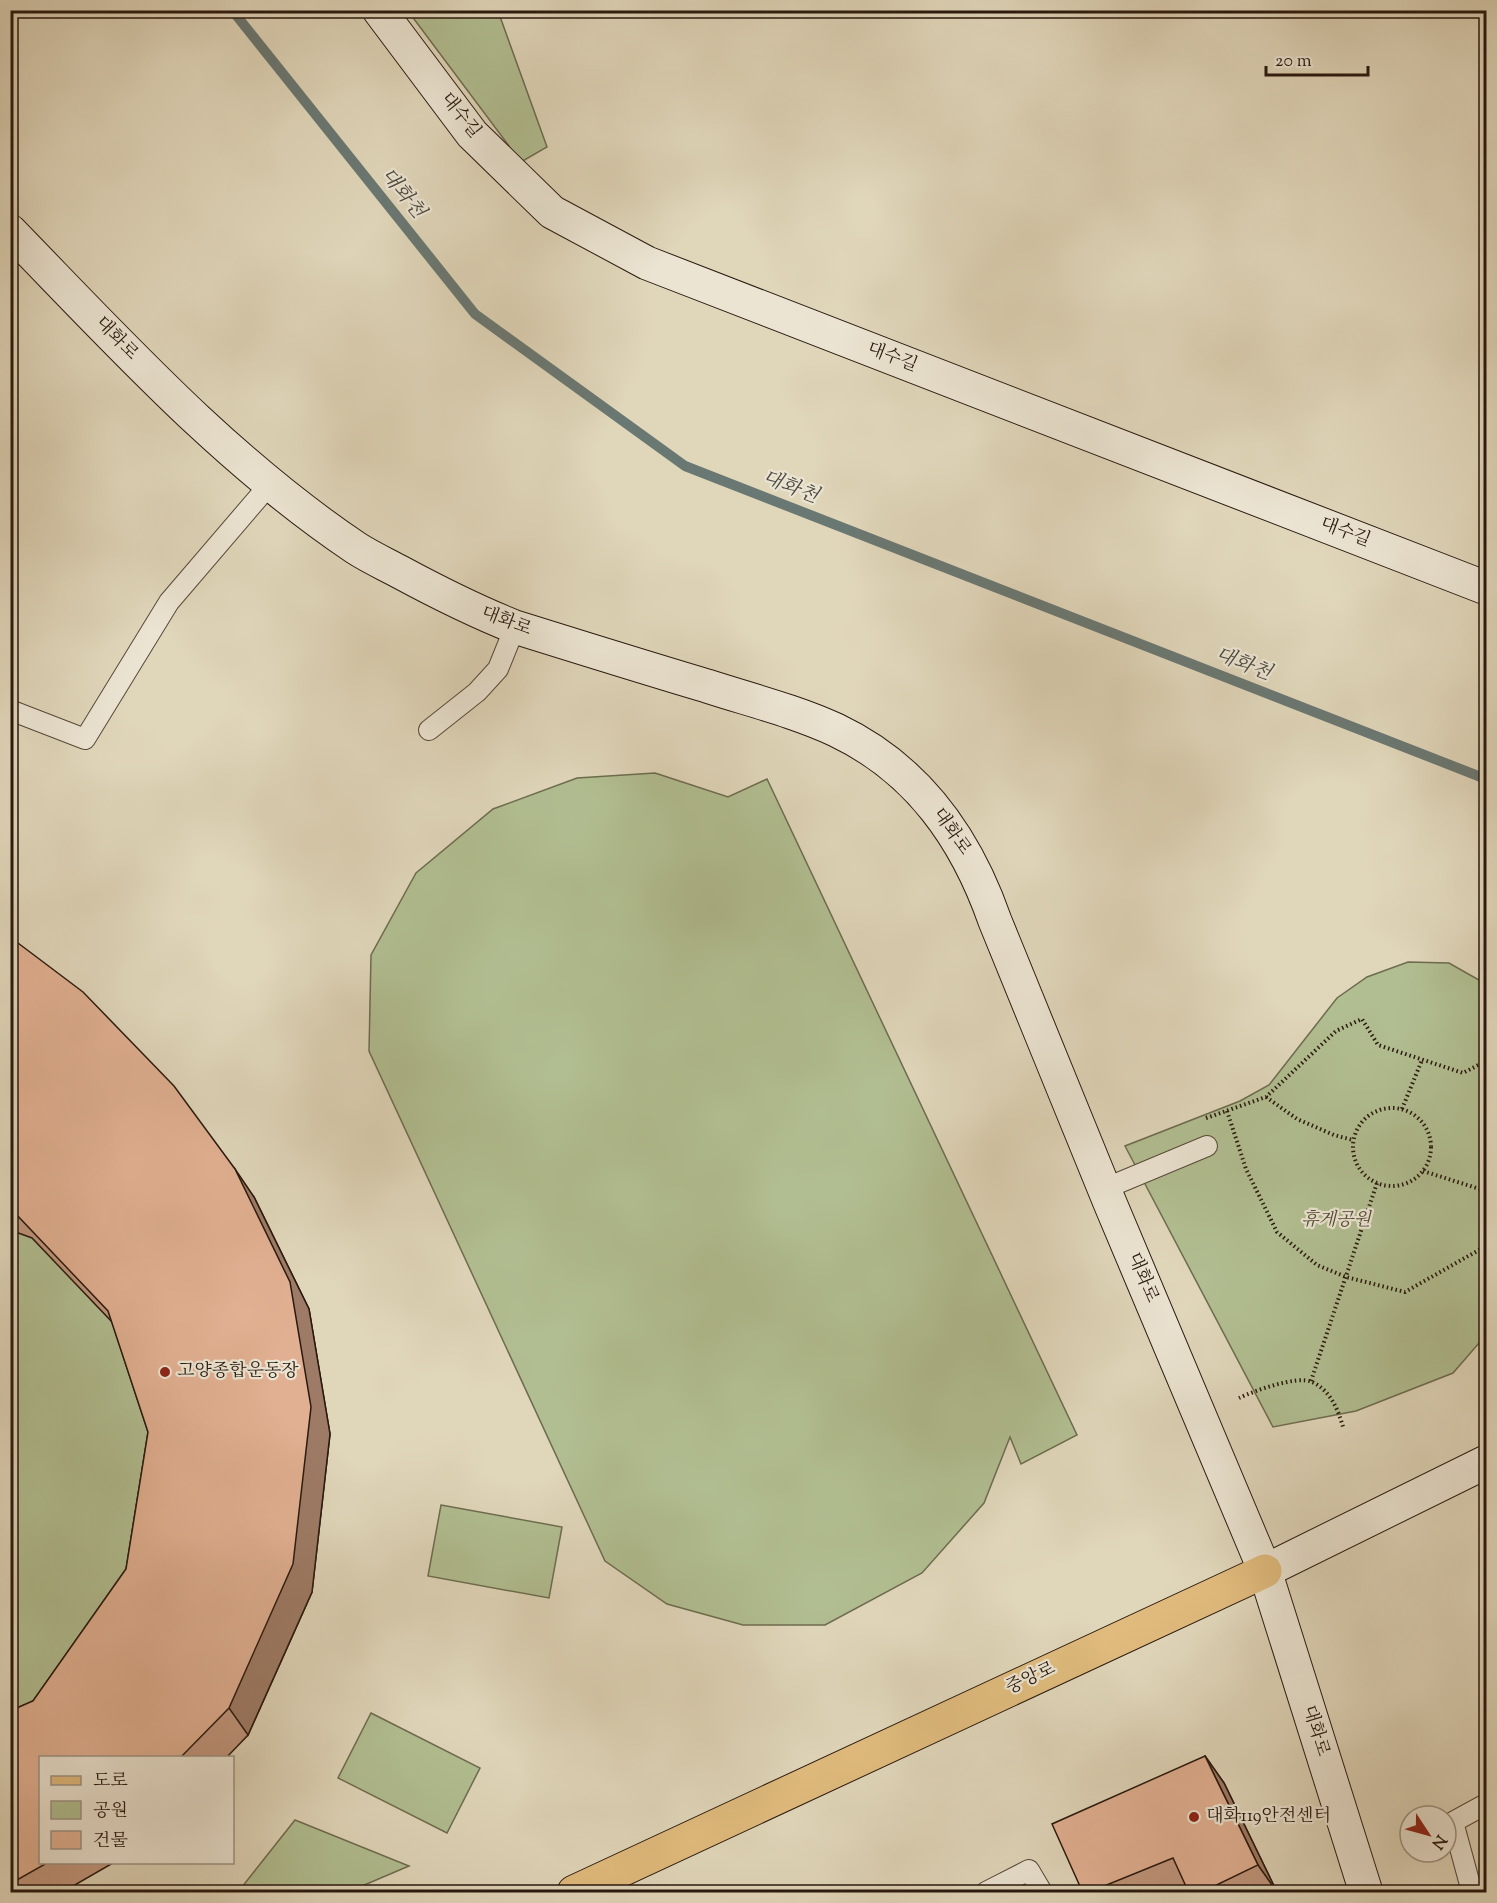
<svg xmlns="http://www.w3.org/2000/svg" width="1497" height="1903" font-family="'Sorts Mill Goudy','Noto Serif KR',serif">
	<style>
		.green { fill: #b1be91; stroke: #6d6c50; stroke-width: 1.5 }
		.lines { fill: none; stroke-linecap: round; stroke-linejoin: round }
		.stream { stroke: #6a7873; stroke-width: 10 }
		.lane-casing { stroke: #57483a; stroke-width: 22 }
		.secondary-casing { stroke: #29190f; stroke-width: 35 }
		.primary-casing { stroke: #29190f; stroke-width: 35 }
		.path { stroke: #29190f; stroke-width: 4; stroke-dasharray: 1.5 3; stroke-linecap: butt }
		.lane { stroke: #ebe4d2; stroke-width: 20 }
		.secondary { stroke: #ebe4d2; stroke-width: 33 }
		.primary { stroke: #e0bb7d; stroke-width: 33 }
		.wall { fill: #c2977e; stroke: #29190f; stroke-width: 1.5 }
		.shaded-wall { fill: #9e7b66; stroke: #29190f; stroke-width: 1.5 }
		.building { fill: #e1b092; stroke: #29190f; stroke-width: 1.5 }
		.poi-dot { fill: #8f2418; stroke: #ebe4d2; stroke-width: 2 }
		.labels { text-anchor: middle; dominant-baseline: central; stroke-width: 4.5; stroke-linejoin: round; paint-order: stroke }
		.street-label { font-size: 18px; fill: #29190f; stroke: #ebe4d2 }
		.park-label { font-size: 18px; font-style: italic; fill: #524b36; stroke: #ebe4d2 }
		.poi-label { font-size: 18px; fill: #29190f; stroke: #ebe4d2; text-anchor: start }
		.water-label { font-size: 20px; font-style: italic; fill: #494941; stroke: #ebe4d2 }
	</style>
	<rect width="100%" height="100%" fill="#e0d6ba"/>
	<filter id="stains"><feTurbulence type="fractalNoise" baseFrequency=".00333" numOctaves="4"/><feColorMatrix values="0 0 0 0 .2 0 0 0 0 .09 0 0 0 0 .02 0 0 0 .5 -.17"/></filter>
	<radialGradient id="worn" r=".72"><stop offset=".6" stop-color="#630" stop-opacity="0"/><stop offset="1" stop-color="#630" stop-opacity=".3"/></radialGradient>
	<g class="green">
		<path d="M 408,11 L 498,11 L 547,147 L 521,162 Z"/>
		<path d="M 655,773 L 728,797 L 767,779 L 1077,1435 L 1021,1464 L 1010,1437 L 984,1503 L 922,1573 L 825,1625 L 743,1625 L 667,1604 L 605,1561 L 369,1051 L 371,955 L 416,873 L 493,809 L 577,778 Z"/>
		<path d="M 11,950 L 312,1592 L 248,1735 L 226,1757 L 40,1758 L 40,1862 L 11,1892 Z"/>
		<path d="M 1408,962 L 1449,963 L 1486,984 L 1486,1335 L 1453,1373 L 1356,1411 L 1273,1427 L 1125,1146 L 1240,1101 L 1269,1085 L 1337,998 L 1367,977 Z"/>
		<path d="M 441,1505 L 562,1527 L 549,1598 L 428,1576 Z"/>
		<path d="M 371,1713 L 480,1768 L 447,1833 L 338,1778 Z"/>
		<path d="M 295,1820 L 409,1866 L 348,1892 L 238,1892 Z"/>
	</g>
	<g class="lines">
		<path class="stream" d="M 232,10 L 475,314 L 685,466 L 1486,779"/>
		<g class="lane-casing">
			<g id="lane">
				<path d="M 10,710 L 85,739 L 169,602 L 270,484"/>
				<path d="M 429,730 L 477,692 L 498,669 L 515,627"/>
				<path d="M 1104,1189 L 1207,1146"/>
				<path d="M 986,1892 L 1029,1870 L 1042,1892"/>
				<path d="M 1472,1892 L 1453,1822 L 1486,1804"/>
			</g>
		</g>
		<g class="secondary-casing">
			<g id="secondary">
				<path d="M 379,10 L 472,134 L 552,212 L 647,263 L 1486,588"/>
				<path d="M 10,231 C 120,344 225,460 356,548 C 370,557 385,564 400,572 C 437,592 475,611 515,627 C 579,647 643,667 707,686 C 750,700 795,711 836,730 C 918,769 966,838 995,921 L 1110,1203 L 1265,1571 L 1366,1892"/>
				<path d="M 1265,1571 L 1486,1462"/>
			</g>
		</g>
		<g class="primary-casing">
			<path id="primary" d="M 574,1892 L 1265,1571"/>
		</g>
		<g class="path">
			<path d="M 1266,1097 L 1297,1119 L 1334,1135 L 1353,1140"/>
			<circle cx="1392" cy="1147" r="39"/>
			<path d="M 1402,1109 L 1422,1060"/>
			<path d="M 1227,1111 L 1246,1169 L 1277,1232 L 1317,1265 L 1346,1277 L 1405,1292 L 1486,1246"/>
			<path d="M 1206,1118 L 1266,1097 L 1336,1031 L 1362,1019 L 1378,1045 L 1463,1073 L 1486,1061"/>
			<path d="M 1423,1171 L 1486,1191"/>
			<path d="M 1311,1381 L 1377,1183"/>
			<path d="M 1239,1398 C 1254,1391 1297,1375 1312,1382 C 1330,1390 1338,1409 1343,1427"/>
		</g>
		<use href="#lane" class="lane"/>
		<use href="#secondary" class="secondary"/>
		<use href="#primary" class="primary"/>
	</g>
	<g class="wall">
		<path d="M 10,937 L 254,1197 L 309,1309 L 330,1434 L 312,1592 L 248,1735 L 226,1758 L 40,1758 L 40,1863 L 113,1863 L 61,1893 L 10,1893 L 10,1711 L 33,1701 L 126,1569 L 148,1432 L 112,1322 L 32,1238 L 10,1230 Z"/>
		<path d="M 1205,1756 L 1224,1783 L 1277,1892 L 1189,1893 L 1186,1887 L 1174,1893 L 1083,1893 Z"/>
	</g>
	<g class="shaded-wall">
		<path d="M 235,1169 L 254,1197 L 309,1309 L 330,1434 L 312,1592 L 248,1735 L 229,1708 Z"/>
		<path d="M 1205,1756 L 1224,1783 L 1277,1892 L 1258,1865 Z"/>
	</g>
	<g class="building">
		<path d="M 10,937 L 83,992 L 174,1086 L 235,1169 L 290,1282 L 311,1407 L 293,1564 L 229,1708 L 180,1758 L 40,1758 L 40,1863 L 47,1863 L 10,1884 L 10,1711 L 33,1701 L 126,1569 L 148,1432 L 108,1311 L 13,1211 L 10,1210 Z"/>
		<path d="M 1205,1756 L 1258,1865 L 1200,1893 L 1189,1893 L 1173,1858 L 1087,1893 L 1083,1893 L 1052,1824 Z"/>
	</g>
	<g class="poi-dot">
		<circle cx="165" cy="1372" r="6"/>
		<circle cx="1194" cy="1817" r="6"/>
	</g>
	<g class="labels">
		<g class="street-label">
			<text transform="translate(460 116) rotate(51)">대수길</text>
			<text transform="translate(116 339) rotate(46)">대화로</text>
			<text transform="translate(892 358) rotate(21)">대수길</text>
			<text transform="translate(1345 533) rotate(21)">대수길</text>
			<text transform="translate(506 622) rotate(21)">대화로</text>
			<text transform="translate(951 832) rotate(55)">대화로</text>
			<text transform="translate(1142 1278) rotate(67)">대화로</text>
			<text transform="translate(1031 1679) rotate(-25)">중앙로</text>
			<text transform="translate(1315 1731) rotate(73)">대화로</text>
		</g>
		<g class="park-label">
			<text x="1336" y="1221">휴게공원</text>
		</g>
		<g class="poi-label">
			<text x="177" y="1372">고양종합운동장</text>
			<text x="1206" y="1817">대화119안전센터</text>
		</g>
		<g class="water-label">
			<text transform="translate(402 194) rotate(51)">대화천</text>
			<text transform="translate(790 488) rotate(21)">대화천</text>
			<text transform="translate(1243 665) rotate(21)">대화천</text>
		</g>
	</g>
	<rect width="1497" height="1903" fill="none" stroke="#e0d6ba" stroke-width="36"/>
	<rect x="12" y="12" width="1473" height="1879" fill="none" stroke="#29190f" stroke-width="3"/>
	<rect x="18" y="18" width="1461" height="1867" fill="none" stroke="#29190f" stroke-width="1.5"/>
	<rect x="39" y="1756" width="195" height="108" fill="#ebe4d2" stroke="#9d9384" stroke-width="1.5"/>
	<rect x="51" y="1776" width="30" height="9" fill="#e0bb7d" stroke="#9d9384" stroke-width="1.5"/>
	<text x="93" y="1786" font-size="18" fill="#29190f">도로</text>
	<rect x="51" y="1801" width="30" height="18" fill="#b1be91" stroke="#9d9384" stroke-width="1.5"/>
	<text x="93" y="1816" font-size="18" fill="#29190f">공원</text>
	<rect x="51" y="1831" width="30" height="18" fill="#e1b092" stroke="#9d9384" stroke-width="1.5"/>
	<text x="93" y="1846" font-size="18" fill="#29190f">건물</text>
	<g transform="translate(1428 1834) rotate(126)"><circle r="28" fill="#ebe4d2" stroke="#9d9384" stroke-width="1.5"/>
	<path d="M0-4.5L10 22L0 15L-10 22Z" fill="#8f2418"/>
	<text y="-9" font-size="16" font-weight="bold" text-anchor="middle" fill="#29190f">N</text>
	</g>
	<path d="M1266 66v9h102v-9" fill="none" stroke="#29190f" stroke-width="3"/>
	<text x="1275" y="66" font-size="18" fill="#29190f" stroke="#ebe4d2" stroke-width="4.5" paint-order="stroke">20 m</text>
	<rect width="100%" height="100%" filter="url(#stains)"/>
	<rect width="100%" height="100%" fill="url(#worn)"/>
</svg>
